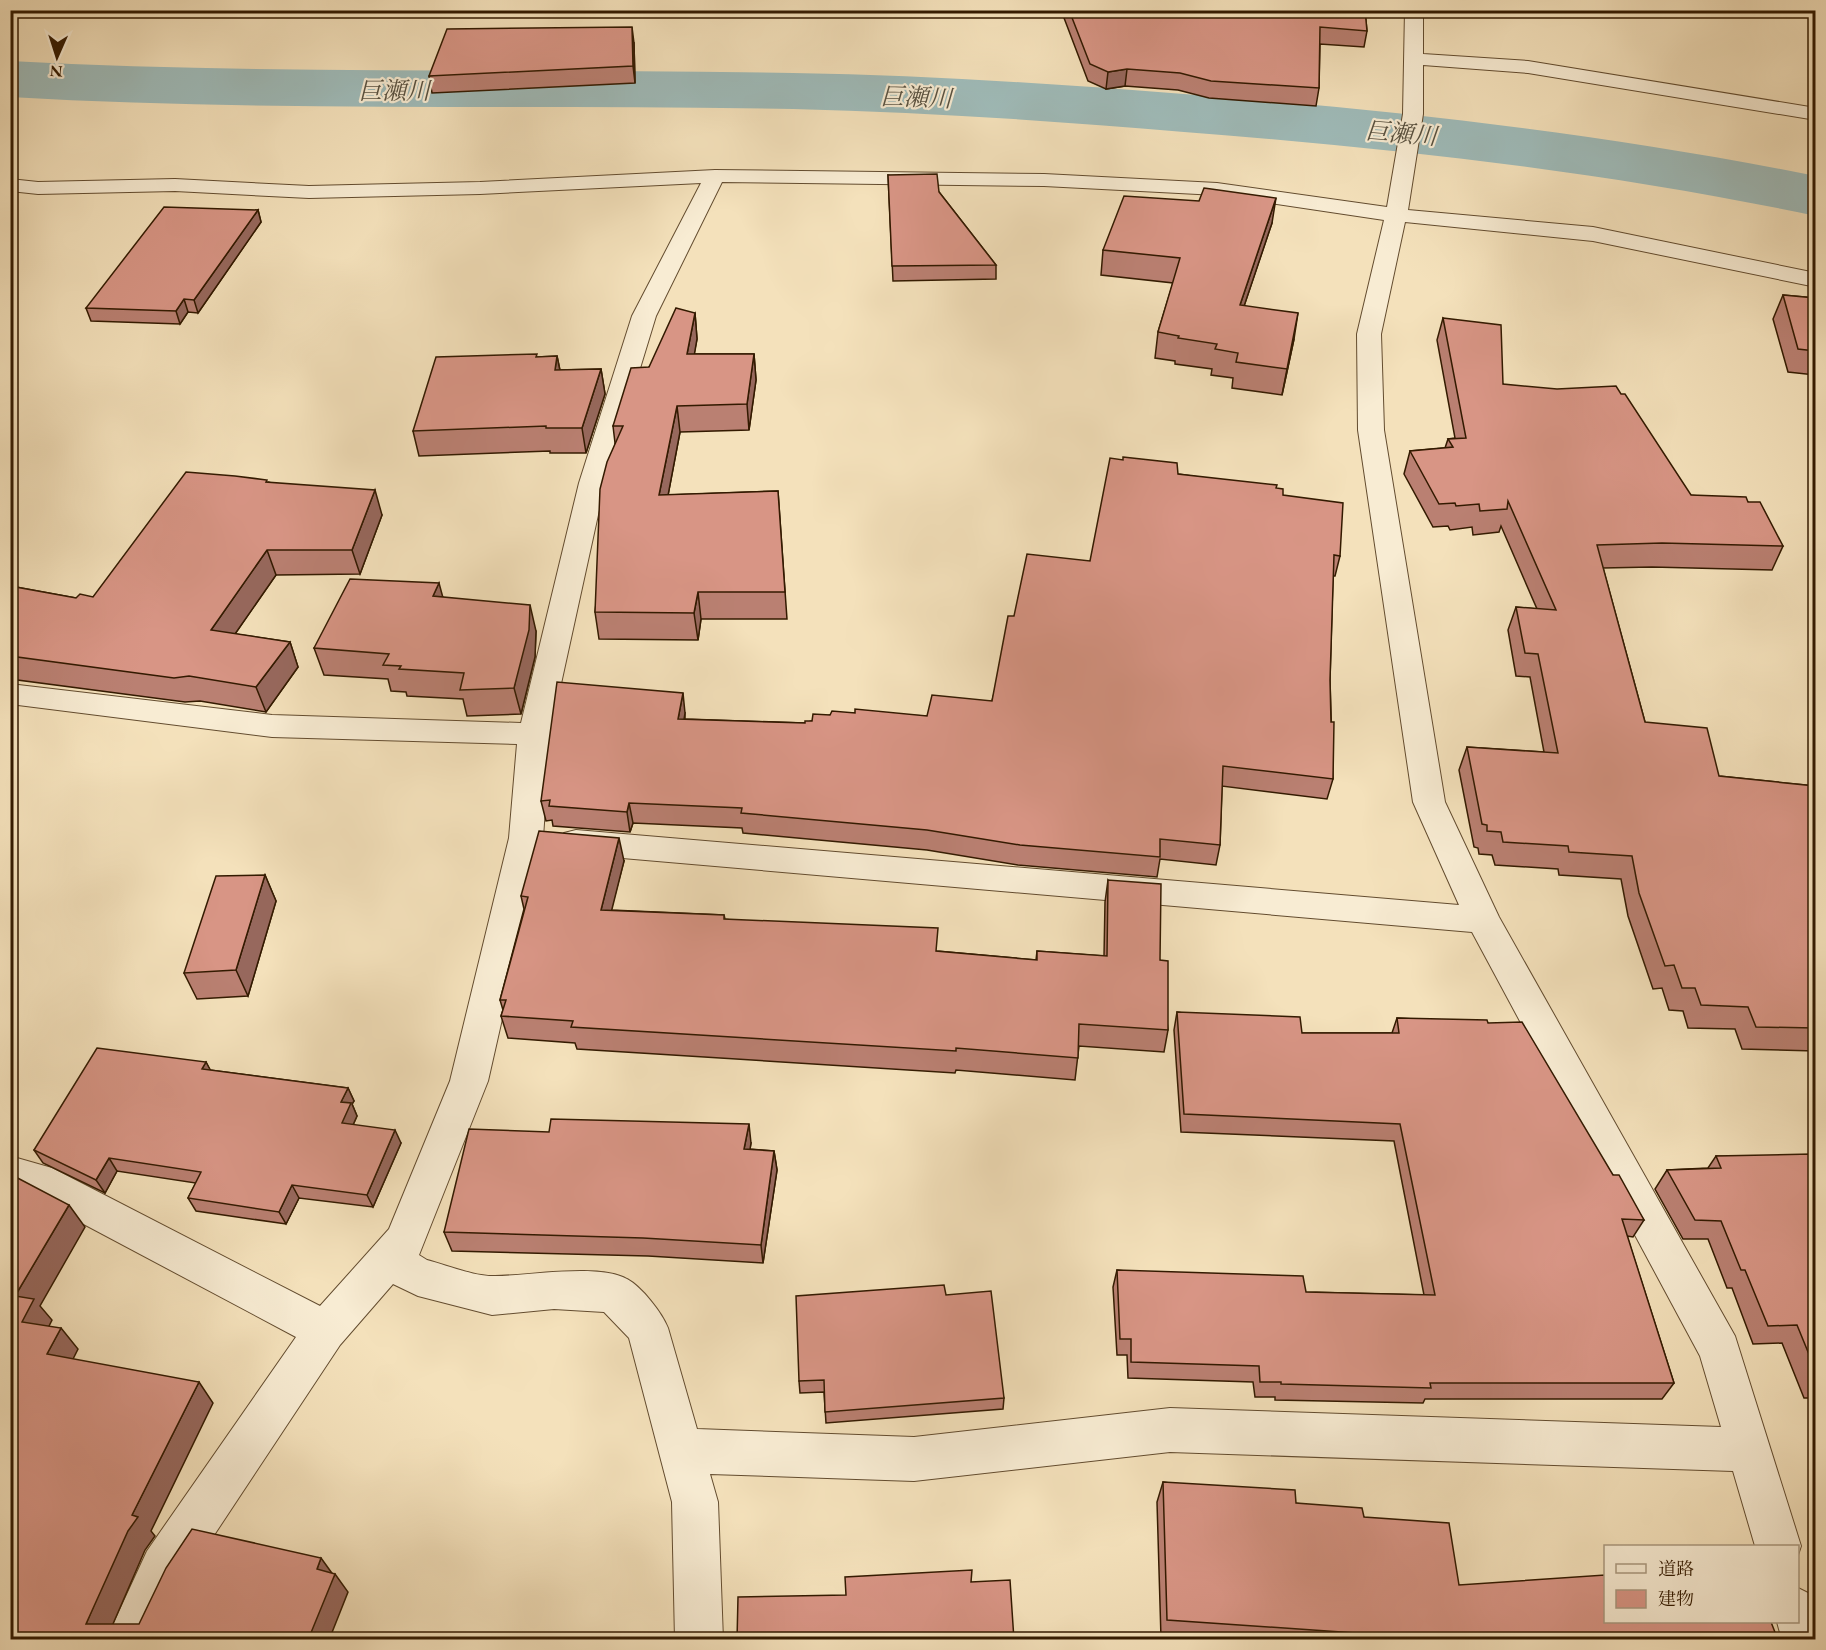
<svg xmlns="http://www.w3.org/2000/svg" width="1826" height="1650" font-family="'EB Garamond','Noto Serif JP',serif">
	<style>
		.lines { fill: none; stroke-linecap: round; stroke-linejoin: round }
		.river { fill: #9fbbb9; fill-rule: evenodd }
		.minor-casing { stroke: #634c2f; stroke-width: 2 }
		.minor { fill: #f8ecd3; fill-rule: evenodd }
		.wall { fill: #ba8072; stroke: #331a00; stroke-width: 1.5 }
		.shaded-wall { fill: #97685d; stroke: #331a00; stroke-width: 1.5 }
		.building { fill: #d89585; stroke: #331a00; stroke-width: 1.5 }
		.labels { text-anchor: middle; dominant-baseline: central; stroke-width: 4.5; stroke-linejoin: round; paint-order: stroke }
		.far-water-label { font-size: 24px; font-style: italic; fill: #595241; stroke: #f8ecd3 }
	</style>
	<rect width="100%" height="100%" fill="#f4e1bb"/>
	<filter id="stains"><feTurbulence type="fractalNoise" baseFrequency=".00333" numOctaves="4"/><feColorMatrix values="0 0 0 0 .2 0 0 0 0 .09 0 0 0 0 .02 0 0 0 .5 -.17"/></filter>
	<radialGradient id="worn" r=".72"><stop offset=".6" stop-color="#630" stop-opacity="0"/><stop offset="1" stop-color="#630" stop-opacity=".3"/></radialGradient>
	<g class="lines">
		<path class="river" d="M 10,61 C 271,75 532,68 793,73 C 924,75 1054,84 1184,94 C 1396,110 1607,134 1816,176 L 1816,216 C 1607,172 1396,148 1184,132 C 1054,121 924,112 793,109 C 532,104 271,112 10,97 Z"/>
		<g class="minor-casing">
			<g id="minor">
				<path d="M 1405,10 L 1423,10 L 1423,54 L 1528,61 L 1816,108 L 1816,120 L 1528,73 L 1423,65 L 1423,114 L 1408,210 L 1593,227 L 1816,273 L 1816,287 L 1593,241 L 1405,222 L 1381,334 L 1384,430 L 1445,802 L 1499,917 L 1735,1336 L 1801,1546 L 1798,1555 L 1798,1546 L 1755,1546 L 1733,1471 L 1170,1452 L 914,1481 L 710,1474 L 718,1502 L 723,1640 L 675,1640 L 672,1502 L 629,1338 L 604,1312 L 554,1309 L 492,1315 L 418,1296 L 393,1284 L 340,1345 L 181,1585 L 155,1640 L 106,1640 L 147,1551 L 296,1337 L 29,1195 L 10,1190 L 10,1156 L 52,1168 L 320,1306 L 389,1229 L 450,1081 L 509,838 L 517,744 L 272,737 L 10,704 L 10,684 L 272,715 L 521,723 L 579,483 L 632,316 L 701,183 L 480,194 L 309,198 L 175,191 L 38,194 L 10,191 L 10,179 L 38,182 L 175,179 L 309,186 L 480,182 L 715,170 L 1044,174 L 1217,183 L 1387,207 L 1403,114 ZM 722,182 L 1044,186 L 1217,195 L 1384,220 L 1357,334 L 1358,430 L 1413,802 L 1459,905 L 576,830 L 564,833 L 559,842 L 564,851 L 576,854 L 1472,932 L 1700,1356 L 1721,1427 L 1170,1408 L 914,1437 L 697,1429 L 668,1328 C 662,1313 642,1287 627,1279 C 599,1263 528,1276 495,1276 C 476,1277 446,1265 427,1260 L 419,1255 L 488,1081 L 543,838 L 550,734 L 605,483 L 656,316 Z"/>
				<path d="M 1798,1588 L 1816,1597 L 1816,1640 L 1782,1640 L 1777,1622 L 1798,1622 Z"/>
			</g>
		</g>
		<use href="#minor" class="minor"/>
	</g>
	<g class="wall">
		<path d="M 1061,10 L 1365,10 L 1367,31 L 1364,47 L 1320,44 L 1319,88 L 1316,106 L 1209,98 L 1178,90 L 1125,86 L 1106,89 L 1088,81 Z"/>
		<path d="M 634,43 L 635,83 L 432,93 L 429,76 Z"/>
		<path d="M 888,175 L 939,192 L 996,265 L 996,279 L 893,281 Z"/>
		<path d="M 258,210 L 261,222 L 198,313 L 188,312 L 180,324 L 91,321 L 86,308 Z"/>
		<path d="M 1272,223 L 1244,306 L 1294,339 L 1282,395 L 1232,388 L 1233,378 L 1211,375 L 1212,369 L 1175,364 L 1175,361 L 1155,358 L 1158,332 L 1173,283 L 1101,275 L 1103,250 Z"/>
		<path d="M 1783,295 L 1815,298 L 1815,375 L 1788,372 L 1773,319 Z"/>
		<path d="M 695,313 L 697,339 L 694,354 L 754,354 L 756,380 L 749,430 L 680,432 L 668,495 L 778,491 L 787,619 L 701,619 L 698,640 L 599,639 L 595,612 L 615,443 L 613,426 L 649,367 Z"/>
		<path d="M 1443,318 L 1503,384 L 1691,495 L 1748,502 L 1783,546 L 1772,570 L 1652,567 L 1603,568 L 1645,722 L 1719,776 L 1815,786 L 1815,1051 L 1742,1049 L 1735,1029 L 1688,1028 L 1683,1011 L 1669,1010 L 1662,988 L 1653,989 L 1628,916 L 1621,879 L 1559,875 L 1558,869 L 1495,865 L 1492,855 L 1479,854 L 1478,848 L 1474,847 L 1459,770 L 1467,747 L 1544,752 L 1530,677 L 1516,676 L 1508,630 L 1516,607 L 1537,609 L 1501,526 L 1499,532 L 1473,535 L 1472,527 L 1450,530 L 1448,526 L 1433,527 L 1404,474 L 1410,451 L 1445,448 L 1448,439 L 1455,438 L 1437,340 Z"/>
		<path d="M 557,356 L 560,370 L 601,369 L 605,394 L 586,453 L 550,453 L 550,451 L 419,456 L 413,431 L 537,357 Z"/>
		<path d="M 1178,474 L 1276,488 L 1340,556 L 1335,576 L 1333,576 L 1330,680 L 1333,779 L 1327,799 L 1222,786 L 1220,845 L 1216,865 L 1160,859 L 1157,877 L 1018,865 L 927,850 L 743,833 L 742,828 L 633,823 L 630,832 L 553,826 L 552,820 L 546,821 L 541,801 L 685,713 L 685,719 L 805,723 L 830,715 L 855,713 L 927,716 L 992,701 L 1014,616 L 1090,561 Z"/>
		<path d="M 268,482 L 382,515 L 360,574 L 276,575 L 235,634 L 290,642 L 298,667 L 266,712 L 200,701 L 185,702 L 10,679 L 10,586 L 76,598 L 93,597 Z"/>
		<path d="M 442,597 L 536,631 L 535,657 L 521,714 L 467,716 L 463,699 L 407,696 L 406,692 L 391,691 L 388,679 L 324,675 L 314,648 Z"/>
		<path d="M 624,861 L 611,910 L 724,915 L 725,919 L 937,951 L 1036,960 L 1037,951 L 1104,956 L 1105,902 L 1108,880 L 1160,960 L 1168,1030 L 1164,1052 L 1079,1046 L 1075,1080 L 956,1070 L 955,1073 L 577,1049 L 575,1043 L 508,1038 L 501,1016 L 503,1010 L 500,1000 L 524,909 L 521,896 Z"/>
		<path d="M 265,875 L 276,901 L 248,996 L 197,999 L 184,973 Z"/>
		<path d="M 1177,1012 L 1302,1033 L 1392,1033 L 1397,1018 L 1488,1023 L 1613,1175 L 1644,1220 L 1633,1237 L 1627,1236 L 1674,1383 L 1662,1399 L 1425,1399 L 1423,1403 L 1275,1400 L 1275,1397 L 1255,1397 L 1253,1382 L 1128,1378 L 1127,1355 L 1117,1355 L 1113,1287 L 1117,1270 L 1306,1292 L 1424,1295 L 1394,1141 L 1181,1132 L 1174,1030 Z"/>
		<path d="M 206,1062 L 210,1070 L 348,1088 L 354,1101 L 352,1104 L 357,1116 L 353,1125 L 401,1143 L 373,1207 L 299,1198 L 286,1224 L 196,1211 L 188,1198 L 196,1183 L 117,1171 L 105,1193 L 43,1163 L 34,1150 Z"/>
		<path d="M 751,1143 L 750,1149 L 774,1151 L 777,1170 L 763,1263 L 648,1256 L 452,1251 L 444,1232 Z"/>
		<path d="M 1716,1156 L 1815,1161 L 1815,1398 L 1804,1398 L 1782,1343 L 1753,1344 L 1732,1288 L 1727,1288 L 1708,1239 L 1683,1239 L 1655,1189 L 1667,1170 L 1708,1168 Z"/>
		<path d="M 946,1295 L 1004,1398 L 1003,1409 L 826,1423 L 824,1392 L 800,1393 L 799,1381 Z"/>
		<path d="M 1163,1482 L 1296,1503 L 1364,1517 L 1459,1585 L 1605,1622 L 1778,1640 L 1190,1640 L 1161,1638 L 1157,1502 Z"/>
	</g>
	<g class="shaded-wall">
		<path d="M 632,27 L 634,43 L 635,83 L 633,66 Z"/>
		<path d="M 1127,69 L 1125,86 L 1106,89 L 1108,72 Z"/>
		<path d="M 1276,198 L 1272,223 L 1236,330 L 1240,305 Z"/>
		<path d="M 258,210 L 261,222 L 198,313 L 194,300 Z"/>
		<path d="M 184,299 L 188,312 L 180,324 L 176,311 Z"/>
		<path d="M 695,313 L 697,339 L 690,380 L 687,354 Z"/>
		<path d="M 1298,313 L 1294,339 L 1282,395 L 1287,369 Z"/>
		<path d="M 754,354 L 756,380 L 749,430 L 747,404 Z"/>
		<path d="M 557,356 L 562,381 L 555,370 Z"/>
		<path d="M 601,369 L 605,394 L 586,453 L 582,428 Z"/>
		<path d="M 677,406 L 680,432 L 663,522 L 659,495 Z"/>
		<path d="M 375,490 L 382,515 L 360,574 L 352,550 Z"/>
		<path d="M 267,550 L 276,575 L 221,654 L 211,630 Z"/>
		<path d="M 439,583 L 446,609 L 433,596 Z"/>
		<path d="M 698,592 L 701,619 L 698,640 L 694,613 Z"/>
		<path d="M 530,605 L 536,631 L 535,657 L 521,714 L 514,688 Z"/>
		<path d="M 290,642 L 298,667 L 266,712 L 256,687 Z"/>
		<path d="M 683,693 L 685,713 L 681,739 L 678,719 Z"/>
		<path d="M 629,803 L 633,823 L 630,832 L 627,812 Z"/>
		<path d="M 619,838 L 624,861 L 606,933 L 601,910 Z"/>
		<path d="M 265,875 L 276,901 L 248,996 L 236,970 Z"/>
		<path d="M 206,1062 L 213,1075 L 202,1069 Z"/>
		<path d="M 348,1088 L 354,1101 L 352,1104 L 357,1116 L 348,1136 L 342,1123 L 341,1102 Z"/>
		<path d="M 749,1124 L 751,1143 L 747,1168 L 744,1149 Z"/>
		<path d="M 395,1130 L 401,1143 L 373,1207 L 367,1195 Z"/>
		<path d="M 774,1151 L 777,1170 L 763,1263 L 761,1245 Z"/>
		<path d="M 109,1158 L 117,1171 L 105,1193 L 96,1180 Z"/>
		<path d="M 292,1185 L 299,1198 L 286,1224 L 279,1212 Z"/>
		<path d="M 69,1205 L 85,1227 L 40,1306 L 52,1320 L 40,1344 L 22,1322 L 15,1296 Z"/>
		<path d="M 61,1328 L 78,1349 L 65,1375 L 47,1354 Z"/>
		<path d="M 199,1382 L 213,1403 L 151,1531 L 155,1536 L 145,1550 L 106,1640 L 86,1624 L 132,1515 Z"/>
		<path d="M 321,1558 L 334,1576 L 335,1574 L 348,1592 L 329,1640 L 308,1640 L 317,1569 Z"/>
	</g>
	<g class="building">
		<path d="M 1069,10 L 1365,10 L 1367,31 L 1320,27 L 1319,88 L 1211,81 L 1180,73 L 1127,69 L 1108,72 L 1090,64 Z"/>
		<path d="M 632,27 L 633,66 L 429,76 L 447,29 Z"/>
		<path d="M 937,174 L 939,192 L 996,265 L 892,266 L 888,175 Z"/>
		<path d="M 1204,188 L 1276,198 L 1240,305 L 1298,313 L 1287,369 L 1236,362 L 1238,353 L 1215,349 L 1217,344 L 1178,338 L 1179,336 L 1158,332 L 1180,258 L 1103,250 L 1124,196 L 1199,201 Z"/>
		<path d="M 164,207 L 258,210 L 194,300 L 184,299 L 176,311 L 86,308 Z"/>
		<path d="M 1783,295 L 1815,298 L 1815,351 L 1798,349 Z"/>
		<path d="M 676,308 L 695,313 L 687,354 L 754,354 L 747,404 L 677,406 L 659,495 L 778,491 L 785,592 L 698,592 L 694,613 L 595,612 L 600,489 L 607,462 L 623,426 L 613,426 L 631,368 L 649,367 Z"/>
		<path d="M 1443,318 L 1501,325 L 1503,384 L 1557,389 L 1616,386 L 1621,394 L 1625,394 L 1691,495 L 1746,497 L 1748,502 L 1760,502 L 1783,546 L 1662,543 L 1597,545 L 1645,722 L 1707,728 L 1719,776 L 1815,786 L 1815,1028 L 1756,1027 L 1748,1007 L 1701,1005 L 1695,988 L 1682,988 L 1674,965 L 1665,966 L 1639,893 L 1632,856 L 1569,852 L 1568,846 L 1503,842 L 1501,832 L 1487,831 L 1487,825 L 1482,824 L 1467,747 L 1558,753 L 1538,654 L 1525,653 L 1516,607 L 1556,610 L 1508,501 L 1507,509 L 1480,511 L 1479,504 L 1456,506 L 1455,503 L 1439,504 L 1410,451 L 1453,447 L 1448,439 L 1466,438 Z"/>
		<path d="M 537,354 L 536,357 L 557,356 L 555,370 L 601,369 L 582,428 L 546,428 L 546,426 L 413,431 L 436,357 Z"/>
		<path d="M 1123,457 L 1177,463 L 1178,474 L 1277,485 L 1276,488 L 1283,489 L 1283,495 L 1343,503 L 1340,556 L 1334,555 L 1330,680 L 1331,722 L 1334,722 L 1333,779 L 1223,766 L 1220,845 L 1160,839 L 1160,857 L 1020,845 L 927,830 L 741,813 L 742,808 L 629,803 L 627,812 L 549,806 L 550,800 L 541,801 L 557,682 L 683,693 L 678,719 L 805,723 L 805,721 L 812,721 L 813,714 L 830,715 L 832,711 L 855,713 L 855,709 L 927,716 L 932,695 L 992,701 L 1008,616 L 1014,616 L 1027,554 L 1090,561 L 1110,458 L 1123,460 Z"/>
		<path d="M 186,472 L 235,476 L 267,480 L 266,482 L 375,490 L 352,550 L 267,550 L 211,630 L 290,642 L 256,687 L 189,676 L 174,678 L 10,656 L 10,586 L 76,598 L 80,594 L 93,597 Z"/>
		<path d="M 350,579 L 439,583 L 433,596 L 530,605 L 529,630 L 514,688 L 460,690 L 464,673 L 399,669 L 401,666 L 383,665 L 389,654 L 314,648 Z"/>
		<path d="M 539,831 L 619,838 L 601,910 L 724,915 L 724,919 L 938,928 L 936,951 L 1037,960 L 1037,951 L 1107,956 L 1108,880 L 1161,884 L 1160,960 L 1168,961 L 1168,1030 L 1079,1024 L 1078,1058 L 956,1048 L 956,1051 L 571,1027 L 573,1021 L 501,1016 L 506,1000 L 500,1000 L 528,897 L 521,896 Z"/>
		<path d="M 265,875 L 236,970 L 184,973 L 216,876 Z"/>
		<path d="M 1177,1012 L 1300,1017 L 1302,1033 L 1399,1033 L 1397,1018 L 1487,1020 L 1488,1023 L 1522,1022 L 1613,1175 L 1619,1175 L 1644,1220 L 1622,1219 L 1674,1383 L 1430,1383 L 1431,1388 L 1281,1384 L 1281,1382 L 1260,1382 L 1259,1366 L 1131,1362 L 1131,1339 L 1120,1339 L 1117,1270 L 1303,1276 L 1306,1292 L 1435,1295 L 1400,1124 L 1184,1114 Z"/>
		<path d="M 97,1048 L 206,1062 L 202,1069 L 348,1088 L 341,1102 L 351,1103 L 342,1123 L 395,1130 L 367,1195 L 292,1185 L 279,1212 L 188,1198 L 201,1172 L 109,1158 L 96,1180 L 34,1150 Z"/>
		<path d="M 551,1119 L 749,1124 L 744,1149 L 774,1151 L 761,1245 L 643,1238 L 444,1232 L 469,1129 L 549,1132 Z"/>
		<path d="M 1812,1154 L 1815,1161 L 1815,1369 L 1797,1325 L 1768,1326 L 1745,1270 L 1741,1270 L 1721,1221 L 1695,1220 L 1667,1170 L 1721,1168 L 1716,1156 Z"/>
		<path d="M 10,1174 L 69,1205 L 15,1296 L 34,1299 L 22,1322 L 61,1328 L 47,1354 L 199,1382 L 132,1515 L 138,1517 L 128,1531 L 86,1624 L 139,1624 L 166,1568 L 192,1529 L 321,1558 L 317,1569 L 335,1574 L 308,1640 L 10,1640 Z"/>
		<path d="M 944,1285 L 946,1295 L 991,1291 L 1004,1398 L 825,1412 L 824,1380 L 799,1381 L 796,1296 Z"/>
		<path d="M 1163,1482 L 1295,1490 L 1296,1503 L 1362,1508 L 1364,1517 L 1449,1523 L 1459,1585 L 1605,1575 L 1605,1622 L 1771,1622 L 1778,1640 L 1409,1640 L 1384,1638 L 1384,1635 L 1167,1620 Z"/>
		<path d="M 972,1570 L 971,1582 L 1010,1580 L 1014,1640 L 737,1640 L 738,1597 L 846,1595 L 845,1577 Z"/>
	</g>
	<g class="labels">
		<g class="far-water-label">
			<text x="394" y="90">巨瀬川</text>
			<text transform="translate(916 97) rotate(2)">巨瀬川</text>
			<text transform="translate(1401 133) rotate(5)">巨瀬川</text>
		</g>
	</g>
	<rect width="1826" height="1650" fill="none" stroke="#f4e1bb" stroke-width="36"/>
	<rect x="12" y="12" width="1802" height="1626" fill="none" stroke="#331a00" stroke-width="3"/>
	<rect x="18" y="18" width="1790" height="1614" fill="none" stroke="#331a00" stroke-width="1.5"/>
	<rect x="1604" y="1545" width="195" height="78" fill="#f8ecd3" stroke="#a9987f" stroke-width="1.5"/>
	<rect x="1616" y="1564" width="30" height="9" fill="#f8ecd3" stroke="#a9987f" stroke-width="1.5"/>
	<text x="1658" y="1575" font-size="18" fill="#331a00">道路</text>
	<rect x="1616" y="1590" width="30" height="18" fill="#d89585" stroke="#a9987f" stroke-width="1.5"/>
	<text x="1658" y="1605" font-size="18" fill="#331a00">建物</text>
	<g transform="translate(57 57) rotate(183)" stroke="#f8ecd3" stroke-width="4.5" paint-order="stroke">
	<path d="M0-4.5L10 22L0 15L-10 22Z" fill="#331a00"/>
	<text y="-9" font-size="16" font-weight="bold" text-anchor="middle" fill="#331a00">N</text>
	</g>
	<rect width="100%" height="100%" filter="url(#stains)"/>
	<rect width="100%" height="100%" fill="url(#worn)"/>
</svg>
